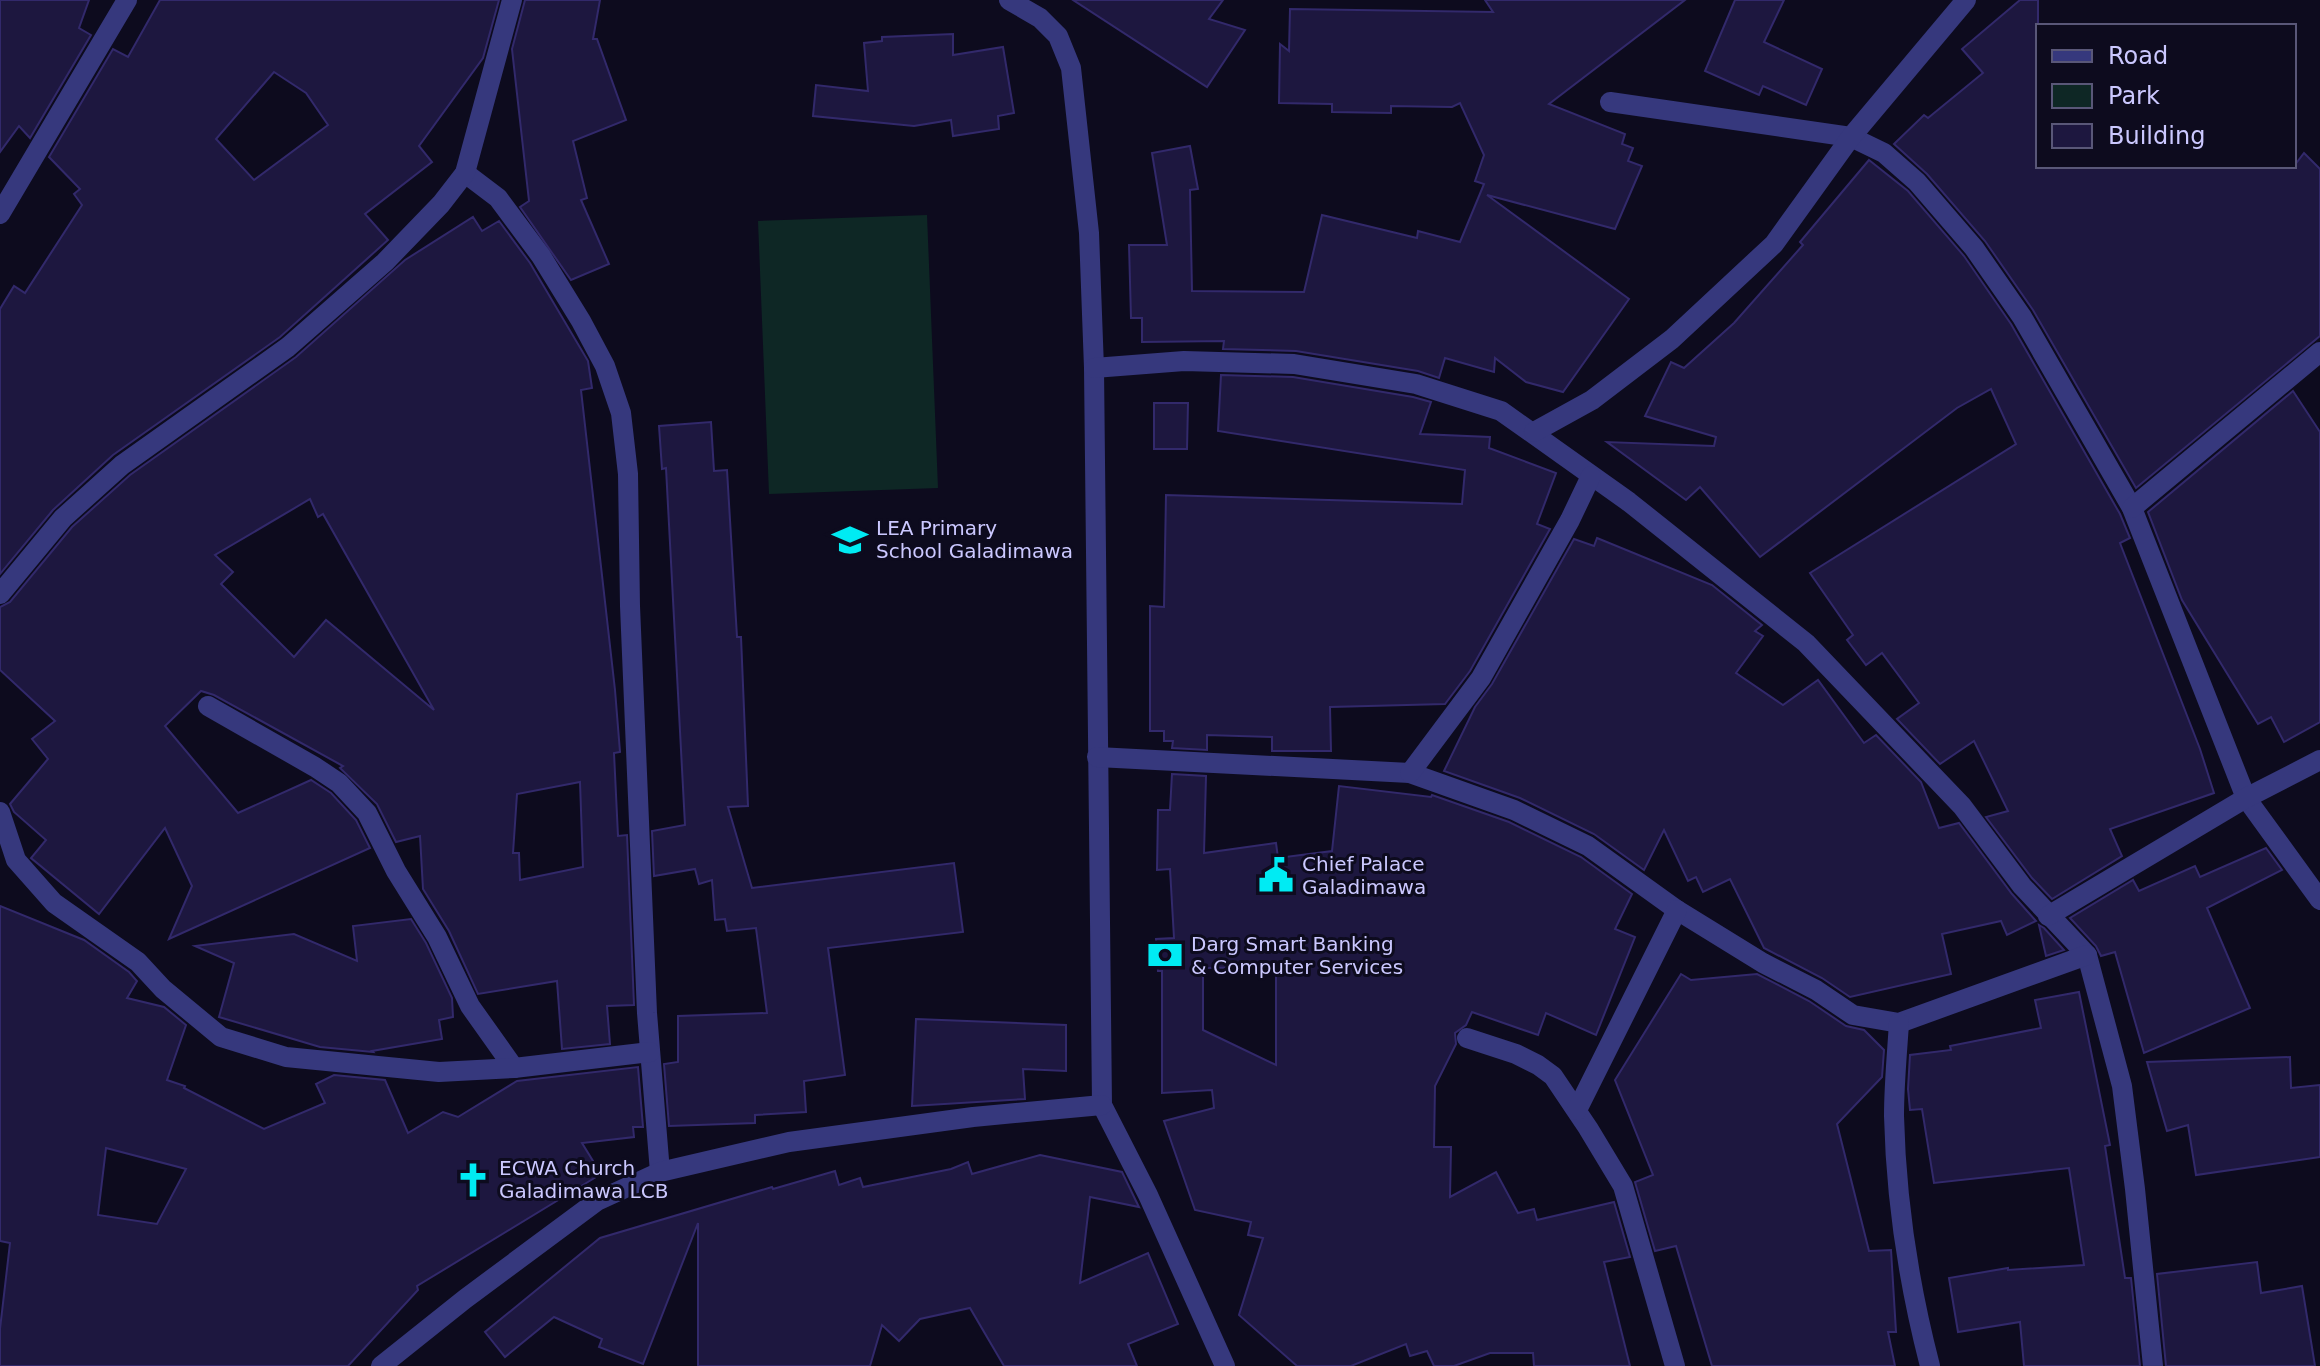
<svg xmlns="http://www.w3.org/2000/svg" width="2320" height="1366" font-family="'DejaVu Sans',sans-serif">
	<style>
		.green { fill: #0e2725 }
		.building { fill: #1d173f; stroke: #32296b; stroke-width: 2; fill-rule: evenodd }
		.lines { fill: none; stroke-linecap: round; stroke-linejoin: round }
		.minor { stroke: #36387d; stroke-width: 20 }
		.labels { text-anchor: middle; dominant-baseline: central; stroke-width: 6; stroke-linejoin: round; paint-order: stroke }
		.poi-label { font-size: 20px; fill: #cbc8ff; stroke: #0d0b1e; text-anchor: start }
	</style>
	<rect width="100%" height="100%" fill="#0d0b1e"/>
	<path class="green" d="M 927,215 L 938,488 L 769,494 L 758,221 Z"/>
	<g class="building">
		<path d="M 0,0 L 89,0 L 79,28 L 91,35 L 30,138 L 19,126 L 0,152 Z"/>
		<path d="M 160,0 L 499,0 L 483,58 L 419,146 L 432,162 L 365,214 L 388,240 L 280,337 L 113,455 L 53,510 L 0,574 L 0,309 L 14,286 L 25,293 L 82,205 L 74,194 L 80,189 L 49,157 L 113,49 L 128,57 ZM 274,72 L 306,93 L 328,125 L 254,180 L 216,139 Z"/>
		<path d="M 525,0 L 600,0 L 593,39 L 597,39 L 626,120 L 573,141 L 587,198 L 581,200 L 609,264 L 571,280 L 520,207 L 529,201 L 512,49 Z"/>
		<path d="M 1073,0 L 1223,0 L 1209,19 L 1245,30 L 1207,87 Z"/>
		<path d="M 1485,0 L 1685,0 L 1549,104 L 1625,134 L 1622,144 L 1633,148 L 1628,161 L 1642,166 L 1615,229 L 1487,195 L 1629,299 L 1563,392 L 1526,382 L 1495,358 L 1494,372 L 1445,358 L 1439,378 L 1418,371 L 1296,351 L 1223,349 L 1224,341 L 1142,342 L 1142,318 L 1131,318 L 1129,245 L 1167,245 L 1152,153 L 1190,146 L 1198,189 L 1190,190 L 1192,291 L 1304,292 L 1322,215 L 1417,238 L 1418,231 L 1460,242 L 1484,184 L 1475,181 L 1484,155 L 1460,103 L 1452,107 L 1391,106 L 1391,113 L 1332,112 L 1332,104 L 1279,103 L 1280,44 L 1289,51 L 1290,9 L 1493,12 Z"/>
		<path d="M 1735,0 L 1784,0 L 1764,42 L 1822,69 L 1806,105 L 1763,86 L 1759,95 L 1705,71 Z"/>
		<path d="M 2020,0 L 2038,0 L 2038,166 L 2294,166 L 2304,153 L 2320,169 L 2320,336 L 2136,488 L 2033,310 L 1985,241 L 1927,174 L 1894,144 L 1924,115 L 1928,118 L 1983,73 L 1962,49 Z"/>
		<path d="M 953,34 L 953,55 L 1003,47 L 1014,113 L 998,116 L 999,129 L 953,136 L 951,120 L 914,126 L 813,116 L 816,85 L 868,91 L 864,43 L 882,41 L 882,37 Z"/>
		<path d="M 1869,160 L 1908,191 L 1964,256 L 2011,324 L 2120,514 L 2130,538 L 2120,543 L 2200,749 L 2214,793 L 2110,829 L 2122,856 L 2052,899 L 2032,878 L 1986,817 L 2008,811 L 1974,741 L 1940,764 L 1897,719 L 1919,703 L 1882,653 L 1866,665 L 1847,640 L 1853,635 L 1810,573 L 2016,444 L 1991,389 L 1957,408 L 1760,557 L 1700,487 L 1686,500 L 1607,442 L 1714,446 L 1716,437 L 1645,416 L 1671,362 L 1684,368 L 1734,323 L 1803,245 L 1800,242 Z"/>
		<path d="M 473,217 L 482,231 L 499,221 L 530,263 L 588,361 L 592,388 L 581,390 L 615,690 L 620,752 L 614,753 L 618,836 L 627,835 L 634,1005 L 607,1006 L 610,1044 L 562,1049 L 557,981 L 478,994 L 449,931 L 423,889 L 420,836 L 396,842 L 377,804 L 340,768 L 343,766 L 214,695 L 201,691 L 165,726 L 238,813 L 311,780 L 331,793 L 356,820 L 370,848 L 169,939 L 192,886 L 165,828 L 99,914 L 31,858 L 46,840 L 14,812 L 10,804 L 48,759 L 32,739 L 55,721 L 0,670 L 0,607 L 10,602 L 72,527 L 130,475 L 296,357 L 405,260 ZM 310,499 L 318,517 L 323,514 L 434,710 L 326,620 L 294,657 L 221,584 L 233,572 L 215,555 ZM 580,782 L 583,867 L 520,880 L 519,853 L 513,853 L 517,794 Z"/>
		<path d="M 1221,375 L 1293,377 L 1413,397 L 1431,402 L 1420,434 L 1490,437 L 1489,448 L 1556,473 L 1537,524 L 1550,529 L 1470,671 L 1445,704 L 1330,707 L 1331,751 L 1272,751 L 1272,737 L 1207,735 L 1207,750 L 1172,748 L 1173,741 L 1164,741 L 1164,731 L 1150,731 L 1150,606 L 1164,607 L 1166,495 L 1462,504 L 1465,470 L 1218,431 Z"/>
		<path d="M 2293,391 L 2320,432 L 2320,722 L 2284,742 L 2271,717 L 2258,724 L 2182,600 L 2148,512 Z"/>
		<path d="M 1154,403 L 1188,403 L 1187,449 L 1154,449 Z"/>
		<path d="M 711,422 L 714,471 L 727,470 L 737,637 L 741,637 L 748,806 L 728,807 L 752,888 L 954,863 L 963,932 L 828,948 L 845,1075 L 804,1081 L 806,1112 L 755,1115 L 755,1123 L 669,1126 L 664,1064 L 678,1062 L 678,1016 L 767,1013 L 756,928 L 727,931 L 725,919 L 715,920 L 712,880 L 699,884 L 695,869 L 654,876 L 652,831 L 685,825 L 666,468 L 662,469 L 659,426 Z"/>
		<path d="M 1597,538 L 1712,585 L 1762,625 L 1755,631 L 1763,636 L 1736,673 L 1783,705 L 1818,680 L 1864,743 L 1876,735 L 1921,782 L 1939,828 L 1959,823 L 2012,894 L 2036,921 L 2007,935 L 2001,921 L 1942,934 L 1951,974 L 1850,997 L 1822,978 L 1764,948 L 1730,879 L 1703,892 L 1696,877 L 1688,881 L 1664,830 L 1644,870 L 1594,834 L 1520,798 L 1444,771 L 1475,707 L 1492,684 L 1574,539 L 1594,546 Z"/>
		<path d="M 1172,774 L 1206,776 L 1204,853 L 1276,843 L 1278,858 L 1332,851 L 1339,786 L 1431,797 L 1432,795 L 1509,822 L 1581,857 L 1632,894 L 1615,929 L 1635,937 L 1596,1035 L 1546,1013 L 1538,1035 L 1472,1012 L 1466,1025 L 1455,1033 L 1456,1044 L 1435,1086 L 1434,1147 L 1451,1147 L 1450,1197 L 1496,1172 L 1518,1213 L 1534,1209 L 1537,1220 L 1614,1202 L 1630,1257 L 1604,1262 L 1630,1366 L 1534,1366 L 1533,1353 L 1490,1353 L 1454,1366 L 1434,1366 L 1427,1351 L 1410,1356 L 1406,1344 L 1351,1366 L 1297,1366 L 1239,1315 L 1263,1238 L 1248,1235 L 1251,1222 L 1195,1210 L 1164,1121 L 1214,1108 L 1212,1090 L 1162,1093 L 1162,971 L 1158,971 L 1156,939 L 1174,938 L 1170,869 L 1157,870 L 1158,810 L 1170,810 ZM 1276,967 L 1276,1065 L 1203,1030 L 1203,968 Z"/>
		<path d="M 2266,848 L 2282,870 L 2207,908 L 2250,1008 L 2144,1053 L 2115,952 L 2101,956 L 2096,946 L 2070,918 L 2133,880 L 2139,891 L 2195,866 L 2200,877 Z"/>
		<path d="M 0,906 L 84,940 L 129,972 L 137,981 L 127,998 L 164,1007 L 186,1025 L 167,1080 L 185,1086 L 184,1088 L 264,1129 L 325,1103 L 316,1084 L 334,1075 L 385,1080 L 408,1133 L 443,1112 L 458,1117 L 517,1081 L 638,1067 L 643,1127 L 633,1127 L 634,1137 L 582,1143 L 601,1174 L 417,1286 L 418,1290 L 348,1366 L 0,1366 L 0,1329 L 10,1243 L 0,1241 ZM 106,1148 L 186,1169 L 157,1224 L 98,1215 Z"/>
		<path d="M 411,919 L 426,943 L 452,998 L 453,1017 L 439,1020 L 442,1039 L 372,1051 L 373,1052 L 320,1047 L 219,1017 L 234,963 L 195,946 L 294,934 L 357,961 L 353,926 Z"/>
		<path d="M 2039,925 L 2044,928 L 2064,950 L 2046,956 Z"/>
		<path d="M 1681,974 L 1691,980 L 1757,974 L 1809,1001 L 1846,1026 L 1864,1030 L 1884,1050 L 1882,1077 L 1837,1124 L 1869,1251 L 1891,1250 L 1896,1332 L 1888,1332 L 1895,1366 L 1712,1366 L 1676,1246 L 1655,1251 L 1635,1182 L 1653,1175 L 1615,1080 Z"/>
		<path d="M 2079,992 L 2110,1145 L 2105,1146 L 2125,1278 L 2131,1278 L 2140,1366 L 2024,1366 L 2020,1322 L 1958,1332 L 1949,1278 L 2008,1268 L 2008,1270 L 2084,1265 L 2069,1168 L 1934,1183 L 1922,1109 L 1910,1110 L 1908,1089 L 1910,1055 L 1951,1050 L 1950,1046 L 2041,1028 L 2035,1000 Z"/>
		<path d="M 916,1019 L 1066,1025 L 1066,1071 L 1023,1069 L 1025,1099 L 912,1106 Z"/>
		<path d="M 2290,1057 L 2291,1088 L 2320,1085 L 2320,1157 L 2196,1175 L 2188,1125 L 2167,1131 L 2147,1062 Z"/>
		<path d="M 1040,1155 L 1122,1172 L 1136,1201 L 1139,1207 L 1090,1197 L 1080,1283 L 1148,1253 L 1178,1324 L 1128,1344 L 1137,1366 L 1004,1366 L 970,1308 L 920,1319 L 899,1341 L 882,1325 L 870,1366 L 698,1366 L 698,1223 L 643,1364 L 599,1347 L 602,1339 L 554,1317 L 505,1357 L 485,1332 L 600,1238 L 772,1187 L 773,1189 L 835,1171 L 839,1185 L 860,1178 L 863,1187 L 951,1169 L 968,1162 L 972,1174 Z"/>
		<path d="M 2257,1262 L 2261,1293 L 2302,1286 L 2315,1366 L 2166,1366 L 2157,1274 Z"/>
	</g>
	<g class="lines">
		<g class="minor">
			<path d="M 1009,0 L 1040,18 L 1058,36 L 1071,68 L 1089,233 L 1094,368 L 1102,1105 L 1148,1195 L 1225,1366"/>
			<path d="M 1610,102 L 1851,137 L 1884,153 L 1917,182 L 1974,248 L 2022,317 L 2132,508 L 2246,798 L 2320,900"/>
			<path d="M 465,173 L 498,198 L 541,256 L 581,321 L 605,366 L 621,413 L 628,474 L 630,606 L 647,1013 L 660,1172"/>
			<path d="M 0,214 L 127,0"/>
			<path d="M 1094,368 L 1184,361 L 1294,364 L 1416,384 L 1501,411 L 1629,502 L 1806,643 L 1962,806 L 2022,886 L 2087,955 L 2122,1086 L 2135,1189 L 2153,1366"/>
			<path d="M 1534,432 L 1592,400 L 1672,339 L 1774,244 L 1851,137 L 1966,0"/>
			<path d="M 2132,508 L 2320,352"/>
			<path d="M 0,594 L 63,518 L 122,465 L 288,347 L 385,262 L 441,204 L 465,173 L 512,0"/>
			<path d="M 208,706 L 315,767 L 339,783 L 367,813 L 396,871 L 437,937 L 470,1006 L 514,1068"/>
			<path d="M 1097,757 L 1410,773 L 1514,810 L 1588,846 L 1677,910 L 1763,963 L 1816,990 L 1853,1015 L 1899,1023 L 2087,955"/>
			<path d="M 1410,773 L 1481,678 L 1570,520 L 1591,476"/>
			<path d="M 0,812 L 16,860 L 54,903 L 138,962 L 163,989 L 221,1037 L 286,1057 L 439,1072 L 514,1068 L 650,1052"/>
			<path d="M 2048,916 L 2246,798 L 2320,760"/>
			<path d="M 1899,1023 C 1897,1054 1894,1085 1894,1116 C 1896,1200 1909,1285 1930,1366"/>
			<path d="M 1467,1038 L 1516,1054 L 1538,1065 L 1553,1076 L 1588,1128 L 1623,1186 L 1675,1366"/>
			<path d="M 1577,1110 L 1677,910"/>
			<path d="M 381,1366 L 465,1299 L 597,1201 L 660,1172 L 789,1142 L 973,1117 L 1102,1105"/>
		</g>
	</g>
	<defs>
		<g id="school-bare" transform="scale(2.76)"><path d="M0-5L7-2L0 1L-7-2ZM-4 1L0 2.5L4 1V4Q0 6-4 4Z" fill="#00ebf3" stroke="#0d0b1e" stroke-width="2.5" paint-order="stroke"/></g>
		<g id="civic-bare" transform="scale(2.76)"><path d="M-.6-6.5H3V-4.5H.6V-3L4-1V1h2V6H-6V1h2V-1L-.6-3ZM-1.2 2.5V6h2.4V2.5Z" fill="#00ebf3" stroke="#0d0b1e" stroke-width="2.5" paint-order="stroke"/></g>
		<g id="bank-bare" transform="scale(2.76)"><path d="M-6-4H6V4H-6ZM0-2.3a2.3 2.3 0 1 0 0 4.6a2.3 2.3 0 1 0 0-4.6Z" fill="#00ebf3" stroke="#0d0b1e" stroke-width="2.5" paint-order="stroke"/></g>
		<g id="church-bare" transform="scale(2.76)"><path d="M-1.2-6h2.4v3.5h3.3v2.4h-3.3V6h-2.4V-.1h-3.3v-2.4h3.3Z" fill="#00ebf3" stroke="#0d0b1e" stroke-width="2.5" paint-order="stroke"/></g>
	</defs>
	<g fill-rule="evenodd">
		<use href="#school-bare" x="850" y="540"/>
		<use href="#civic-bare" x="1276" y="875"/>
		<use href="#bank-bare" x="1165" y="955"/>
		<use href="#church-bare" x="473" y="1180"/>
	</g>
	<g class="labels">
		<g class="poi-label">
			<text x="876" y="528">LEA Primary<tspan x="876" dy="23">School Galadimawa</tspan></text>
			<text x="1302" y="864">Chief Palace<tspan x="1302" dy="23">Galadimawa</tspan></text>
			<text x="1191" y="944">Darg Smart Banking<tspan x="1191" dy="23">&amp; Computer Services</tspan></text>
			<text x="499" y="1168">ECWA Church<tspan x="499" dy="23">Galadimawa LCB</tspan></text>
		</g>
	</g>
	<rect x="2036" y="24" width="260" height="144" fill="#0d0b1e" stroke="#595778" stroke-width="2"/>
	<rect x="2052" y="50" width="40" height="12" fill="#36387d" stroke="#595778" stroke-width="2"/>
	<text x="2108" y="64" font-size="24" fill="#cbc8ff">Road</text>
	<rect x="2052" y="84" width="40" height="24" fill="#0e2725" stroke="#595778" stroke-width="2"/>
	<text x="2108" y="104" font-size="24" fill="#cbc8ff">Park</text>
	<rect x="2052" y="124" width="40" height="24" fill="#1d173f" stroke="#595778" stroke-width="2"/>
	<text x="2108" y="144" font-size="24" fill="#cbc8ff">Building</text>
</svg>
